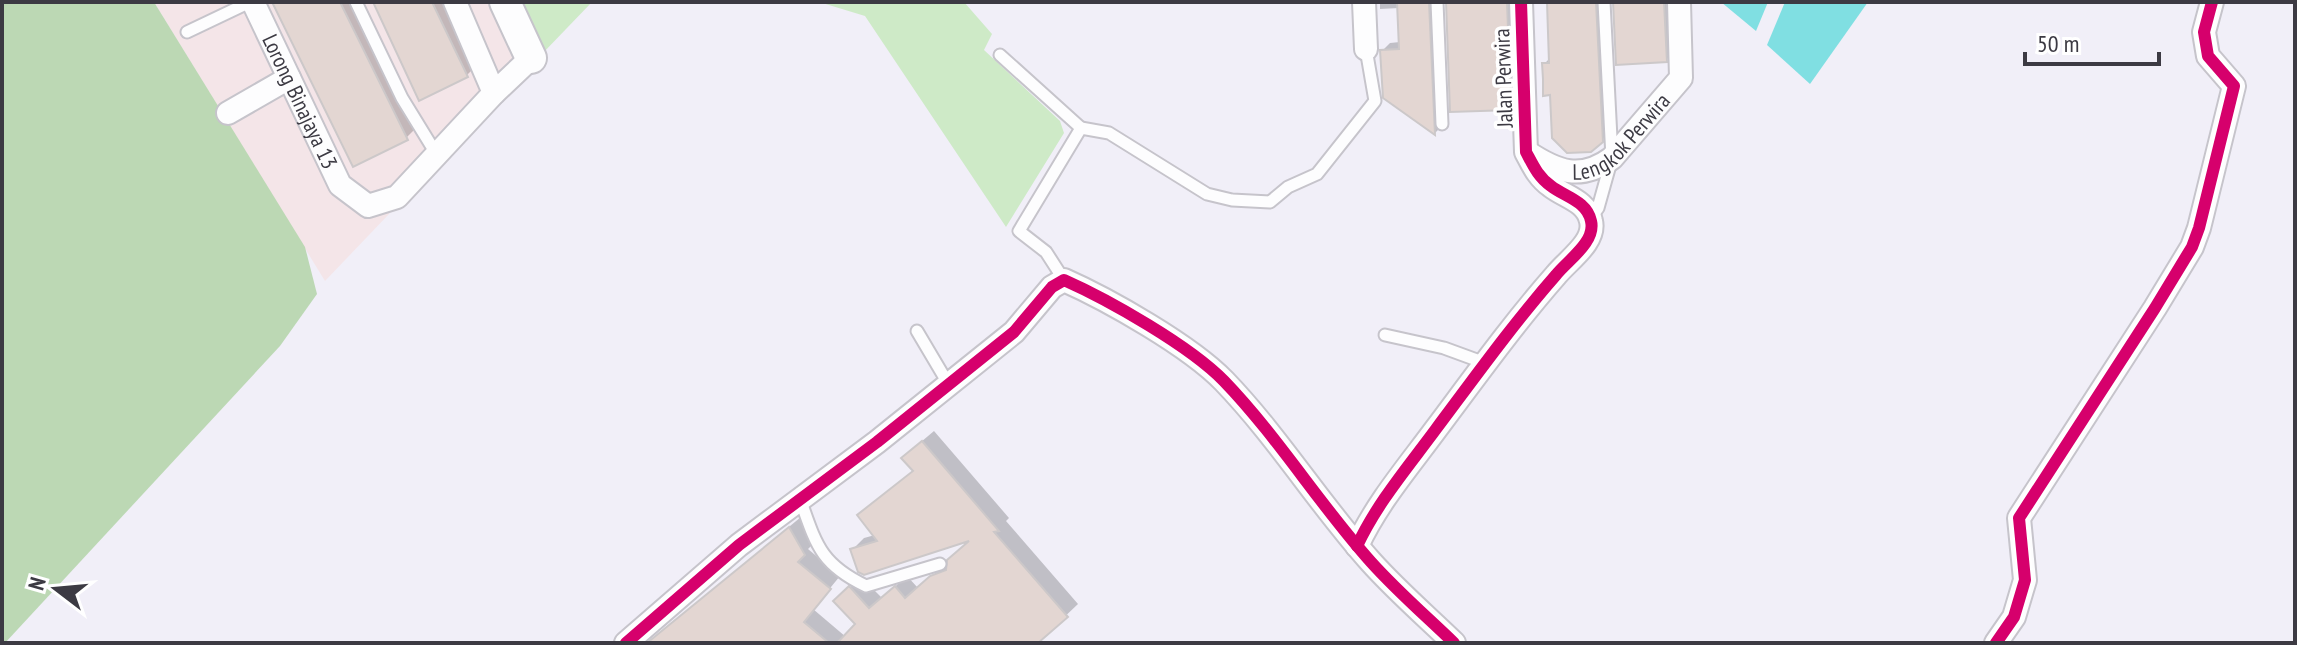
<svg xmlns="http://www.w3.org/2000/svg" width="2297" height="645" font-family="'PT Sans Narrow',sans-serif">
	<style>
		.industrial { fill: #f4e5e8 }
		.green { fill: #ceeac7 }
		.forest { fill: #bcd8b4 }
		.water { fill: #80dfe2 }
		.shadow { fill: #0003 }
		.building { fill: #e3d6d2; stroke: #ccc8c9; stroke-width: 2 }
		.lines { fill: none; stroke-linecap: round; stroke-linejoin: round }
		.lane-casing { stroke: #c6c4cb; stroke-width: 15 }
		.street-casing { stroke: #c6c4cb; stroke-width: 26 }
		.secondary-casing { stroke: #c6c4cb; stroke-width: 34 }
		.lane { stroke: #fdfdfe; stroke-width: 11 }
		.street { stroke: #fdfdfe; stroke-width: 22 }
		.secondary { stroke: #fdfdfe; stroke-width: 30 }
		.cycleway-casing { stroke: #fff; stroke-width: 17 }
		.cycleway { stroke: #d6006c; stroke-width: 12 }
		.labels { text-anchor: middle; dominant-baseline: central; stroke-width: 7; stroke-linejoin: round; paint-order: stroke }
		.street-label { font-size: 22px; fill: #3c3a43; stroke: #fff }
	</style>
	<rect width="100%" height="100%" fill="#f1eff8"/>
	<path class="industrial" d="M 154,2 L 518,2 L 541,55 L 325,281 Z"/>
	<g class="green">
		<path d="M 518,2 L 592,2 L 541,55 Z"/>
		<path d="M 819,2 L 964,2 L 992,34 L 984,50 L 1060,121 L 1064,133 L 1006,227 L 865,16 Z"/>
	</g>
	<path class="forest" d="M 2,2 L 154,2 L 305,247 L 317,294 L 280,346 L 5,643 L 2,643 Z"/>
	<g class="water">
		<path d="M 1721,2 L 1768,2 L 1756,31 Z"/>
		<path d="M 1785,2 L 1868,2 L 1810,84 L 1767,45 Z"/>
	</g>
	<g class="shadow">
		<path d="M 274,2 L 362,2 L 421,123 L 406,138 Z"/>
		<path d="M 375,2 L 454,2 L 482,60 L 467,75 Z"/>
		<path d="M 1380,2 L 1436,2 L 1443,125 L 1435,133 L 1382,51 L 1390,43 L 1400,42 L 1399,8 L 1380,9 Z"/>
		<path d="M 1448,2 L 1515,2 L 1518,99 L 1510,108 Z"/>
		<path d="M 1549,2 L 1603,2 L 1609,133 L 1601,141 L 1552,93 L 1544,64 L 1551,57 Z"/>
		<path d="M 1615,2 L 1671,2 L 1673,53 L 1666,60 Z"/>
		<path d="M 934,431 L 1009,518 L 1006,521 L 1078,604 L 1037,643 L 648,643 L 801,517 L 815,542 L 808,549 L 840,576 L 813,609 L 846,637 L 858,624 L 836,601 L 861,577 L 882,598 L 907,576 L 918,588 L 949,563 L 976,536 L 852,550 L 864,538 L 875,535 L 859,515 L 914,470 L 915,447 Z"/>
	</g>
	<g class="building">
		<path d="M 272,2 L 340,2 L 408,140 L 353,167 Z"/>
		<path d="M 373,2 L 432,2 L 468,77 L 419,101 Z"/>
		<path d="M 1397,2 L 1429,2 L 1435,135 L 1383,98 L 1380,50 L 1399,49 Z"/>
		<path d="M 1446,2 L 1507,2 L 1511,110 L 1450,112 Z"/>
		<path d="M 1547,2 L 1596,2 L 1603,142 L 1591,152 L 1567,153 L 1552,138 L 1550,95 L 1543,96 L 1543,79 L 1542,63 L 1549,63 Z"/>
		<path d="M 1613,2 L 1664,2 L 1667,62 L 1616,65 Z"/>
		<path d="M 922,441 L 999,531 L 994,532 L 1068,617 L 1038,643 L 837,643 L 855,624 L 833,601 L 849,586 L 869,608 L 895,586 L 905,598 L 930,576 L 946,570 L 947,560 L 969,541 L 864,575 L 858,572 L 850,549 L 877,541 L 857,515 L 913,471 L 901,458 Z"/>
		<path d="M 789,527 L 805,555 L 798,562 L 831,589 L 804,622 L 829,643 L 647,643 Z"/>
	</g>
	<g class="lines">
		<g class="lane-casing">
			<g id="lane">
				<path d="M 356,2 L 402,98 L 437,155"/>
				<path d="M 1437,2 L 1442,124"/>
				<path d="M 187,32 L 250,2"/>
				<path d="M 1000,55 L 1081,128 L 1019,231 L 1046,252 L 1064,280"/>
				<path d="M 1081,128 L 1109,133 L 1207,194 L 1232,200 L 1270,202 L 1288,187 L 1317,174 L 1375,101 L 1366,49"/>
				<path d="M 1591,217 L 1598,208 L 1612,158 L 1604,2"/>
				<path d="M 917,331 L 949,385"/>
				<path d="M 1385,335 L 1444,348 L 1485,363"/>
				<path d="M 800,499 C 816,544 820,564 866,586 L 940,564"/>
			</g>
		</g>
		<g class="street-casing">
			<g id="street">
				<path id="s1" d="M 253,2 L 340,185 L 368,206 L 397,197 L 494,93 L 531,58"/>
				<path d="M 455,2 L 494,93"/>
				<path d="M 1364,2 L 1366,49"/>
				<path d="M 228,113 L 289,78"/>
				<path id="s2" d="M 1527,152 C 1557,172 1581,181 1612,158 L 1681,78 L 1679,2"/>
				<path d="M 1357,546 C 1377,503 1408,467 1436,429 C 1475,377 1513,324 1556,275 C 1568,260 1596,242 1591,221 C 1587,201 1565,197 1551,186 C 1538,177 1533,165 1526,152 L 1521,2"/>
				<path d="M 626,643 L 739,545 L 877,442 L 1014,332 L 1052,287 L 1064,280 C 1109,300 1190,346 1224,381 C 1278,437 1319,504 1371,562 C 1397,591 1426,616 1454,643"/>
				<path d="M 1996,643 L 2014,617 L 2025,580 L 2019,518 L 2155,308 L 2192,247 L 2199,228 L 2234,86 L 2208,56 L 2204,32 L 2212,2"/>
			</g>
		</g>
		<g class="secondary-casing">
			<path id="secondary" d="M 505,2 L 531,58"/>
		</g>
		<use href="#lane" class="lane"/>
		<use href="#street" class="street"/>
		<use href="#secondary" class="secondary"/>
		<g class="cycleway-casing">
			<g id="cycleway">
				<path d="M 1357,546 C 1377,503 1408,467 1436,429 C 1475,377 1513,324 1556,275 C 1568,260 1596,242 1591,221 C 1587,201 1565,197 1551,186 C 1538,177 1533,165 1526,152 L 1521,2"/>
				<path d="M 626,643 L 739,545 L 877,442 L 1014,332 L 1052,287 L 1064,280 C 1109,300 1190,346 1224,381 C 1278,437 1319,504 1371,562 C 1397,591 1426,616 1454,643"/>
				<path d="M 1996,643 L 2014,617 L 2025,580 L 2019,518 L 2155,308 L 2192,247 L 2199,228 L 2234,86 L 2208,56 L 2204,32 L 2212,2"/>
			</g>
		</g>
		<use href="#cycleway" class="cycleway"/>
	</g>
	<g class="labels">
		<g class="street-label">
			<text transform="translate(1503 78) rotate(-92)">Jalan Perwira</text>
			<text stroke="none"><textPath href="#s1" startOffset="110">Lorong Binajaya 13</textPath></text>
			<text stroke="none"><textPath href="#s2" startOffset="112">Lengkok Perwira</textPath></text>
		</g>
	</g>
	<rect width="2297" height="645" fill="none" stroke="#3c3a43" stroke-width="8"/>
	<g transform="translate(56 589) rotate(286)" stroke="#ffffff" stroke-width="6" paint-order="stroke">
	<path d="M0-6L14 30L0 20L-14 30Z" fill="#3c3a43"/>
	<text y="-12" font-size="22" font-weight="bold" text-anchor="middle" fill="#3c3a43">N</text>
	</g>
	<path d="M2025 52v12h134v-12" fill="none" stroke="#3c3a43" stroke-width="4"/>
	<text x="2037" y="52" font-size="24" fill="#3c3a43" stroke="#ffffff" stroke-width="6" paint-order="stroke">50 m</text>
</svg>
